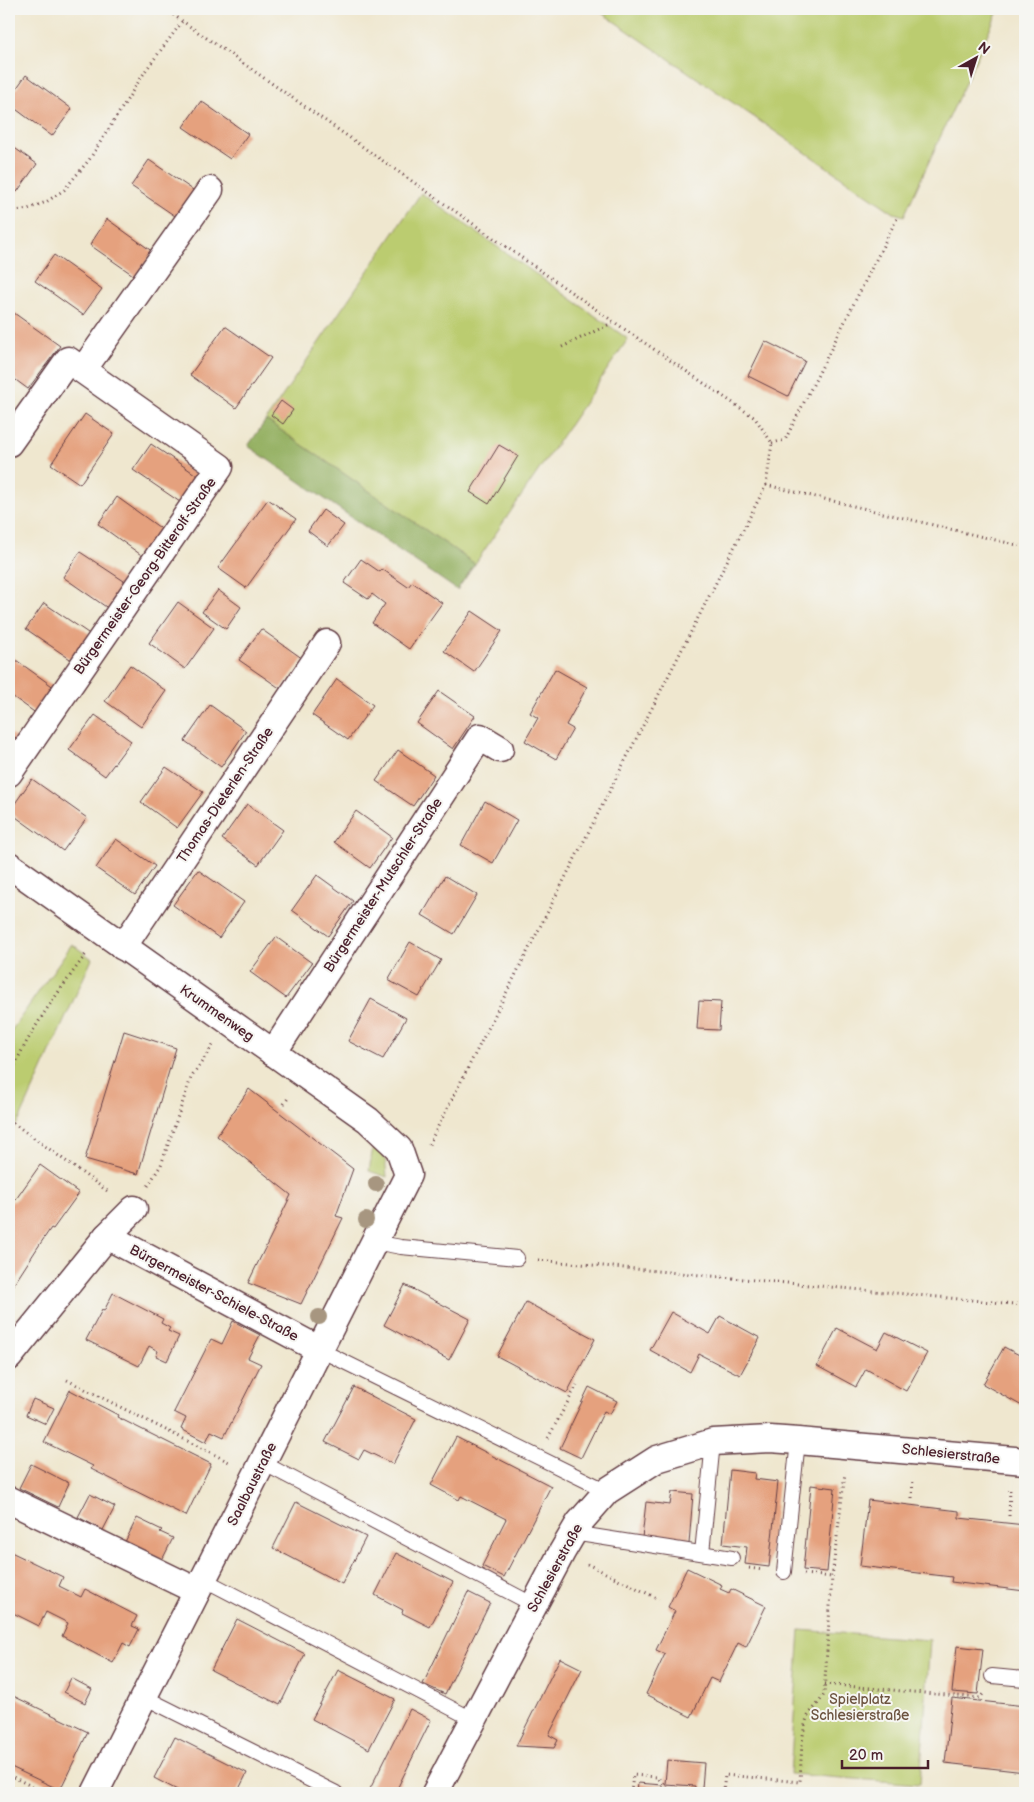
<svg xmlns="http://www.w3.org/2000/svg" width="1034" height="1802" font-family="'Balsamiq Sans',sans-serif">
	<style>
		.green { fill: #bbcc6f; stroke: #82764d }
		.forest { fill: #94b062; stroke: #6f6846 }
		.building { fill: #e5a17e }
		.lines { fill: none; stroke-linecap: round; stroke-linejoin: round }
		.service-casing { stroke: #633d44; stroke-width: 16 }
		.minor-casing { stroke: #633d44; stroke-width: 29 }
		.path { stroke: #633d44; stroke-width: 3; stroke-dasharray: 1 4; stroke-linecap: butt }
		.service { stroke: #fff; stroke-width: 14 }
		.minor { stroke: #fff; stroke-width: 26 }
		.tree { fill: #a79680 }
		.labels { text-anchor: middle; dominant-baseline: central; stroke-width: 4; stroke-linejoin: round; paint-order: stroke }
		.street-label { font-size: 14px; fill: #4a1f2b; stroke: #f6f6f2 }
		.park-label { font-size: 14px; fill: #6c533f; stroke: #f6f6f2 }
	</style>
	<rect width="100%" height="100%" fill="#f6f6f2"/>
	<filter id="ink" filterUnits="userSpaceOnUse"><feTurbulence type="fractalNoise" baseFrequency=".02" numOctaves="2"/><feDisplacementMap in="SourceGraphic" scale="10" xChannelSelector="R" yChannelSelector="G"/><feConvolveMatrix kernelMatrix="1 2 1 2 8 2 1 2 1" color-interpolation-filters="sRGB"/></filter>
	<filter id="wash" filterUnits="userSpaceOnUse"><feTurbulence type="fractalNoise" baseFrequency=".0096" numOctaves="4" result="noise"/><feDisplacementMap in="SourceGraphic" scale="20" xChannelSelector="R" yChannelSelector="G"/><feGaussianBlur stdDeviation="1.12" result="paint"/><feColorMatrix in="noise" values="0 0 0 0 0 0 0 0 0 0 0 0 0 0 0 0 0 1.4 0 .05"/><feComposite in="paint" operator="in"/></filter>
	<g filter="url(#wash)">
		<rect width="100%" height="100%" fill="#efe7cf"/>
		<g class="green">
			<path d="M 596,9 L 999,9 L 904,216 L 894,213 Z"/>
			<path d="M 421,193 L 628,339 L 475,564 L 266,420 Z"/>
			<path d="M 72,944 L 92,959 L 19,1121 L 9,1133 L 9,1034 Z"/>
			<path d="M 314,1090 C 335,1106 372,1125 382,1150 C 386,1158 386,1168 387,1177 L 369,1171 L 374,1141 L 310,1096 Z"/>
			<path d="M 800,1630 L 930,1640 L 920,1784 L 790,1774 Z"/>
		</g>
		<path class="forest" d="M 266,420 L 475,564 L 457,590 L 248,446 Z"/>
		<g id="blocks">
			<g class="building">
				<path d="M 26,75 L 72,109 L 52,136 L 9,104 L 9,99 Z"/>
				<path d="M 201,101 L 248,134 L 230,159 L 183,127 Z"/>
				<path d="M 9,144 L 37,164 L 17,192 L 9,186 Z"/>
				<path d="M 149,160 L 196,192 L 178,218 L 131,186 Z"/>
				<path d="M 107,219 L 153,252 L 136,277 L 90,245 Z"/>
				<path d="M 54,255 L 102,289 L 83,315 L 35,281 Z"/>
				<path d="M 14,313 L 60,346 L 28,389 L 9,375 L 9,321 Z"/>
				<path d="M 225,326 L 271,358 L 236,408 L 190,375 Z"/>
				<path d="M 765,341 L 805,361 L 788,396 L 748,376 Z"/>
				<path d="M 281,401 L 293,410 L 283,424 L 271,415 Z"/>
				<path d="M 85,414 L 114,434 L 80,484 L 51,464 Z"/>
				<path d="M 151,444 L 198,476 L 180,502 L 133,470 Z"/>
				<path d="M 499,445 L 518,456 L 489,504 L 470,492 Z"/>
				<path d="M 117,497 L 163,530 L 144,557 L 98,524 Z"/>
				<path d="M 268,499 L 296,519 L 246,588 L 218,568 Z"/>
				<path d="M 323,510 L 344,525 L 328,546 L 308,531 Z"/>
				<path d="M 80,552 L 127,583 L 109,609 L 63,577 Z"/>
				<path d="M 361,559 L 380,572 L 382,569 L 408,587 L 412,582 L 442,603 L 409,649 L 372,623 L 385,604 L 372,594 L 368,599 L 344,583 Z"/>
				<path d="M 218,590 L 241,607 L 226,629 L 202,612 Z"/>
				<path d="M 178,602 L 214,628 L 185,669 L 149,643 Z"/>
				<path d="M 44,603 L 91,635 L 73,661 L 26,629 Z"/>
				<path d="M 472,611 L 502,631 L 474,672 L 444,651 Z"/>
				<path d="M 261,629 L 303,659 L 281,689 L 239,660 Z"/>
				<path d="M 9,655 L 55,688 L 37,714 L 9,694 Z"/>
				<path d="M 130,665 L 166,691 L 141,727 L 105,701 Z"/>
				<path d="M 555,669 L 587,687 L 566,725 L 573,729 L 556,759 L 525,741 L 538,718 L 530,713 Z"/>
				<path d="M 337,679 L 373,705 L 348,740 L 312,715 Z"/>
				<path d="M 439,691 L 475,716 L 453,749 L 417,723 Z"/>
				<path d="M 210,705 L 246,731 L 221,767 L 185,741 Z"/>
				<path d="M 95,715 L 131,741 L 105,776 L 69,750 Z"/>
				<path d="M 9,733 L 19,740 L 9,755 Z"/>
				<path d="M 398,750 L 434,775 L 413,806 L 376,781 Z"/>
				<path d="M 166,767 L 203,792 L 177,828 L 141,802 Z"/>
				<path d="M 32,779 L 87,818 L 63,851 L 9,812 Z"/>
				<path d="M 485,801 L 517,820 L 493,863 L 461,845 Z"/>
				<path d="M 247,804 L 283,830 L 258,865 L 222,839 Z"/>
				<path d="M 356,811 L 392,837 L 370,868 L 334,842 Z"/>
				<path d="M 116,839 L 155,866 L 135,895 L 96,868 Z"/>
				<path d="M 198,870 L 244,902 L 219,938 L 173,905 Z"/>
				<path d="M 317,875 L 353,901 L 328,936 L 292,910 Z"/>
				<path d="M 445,876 L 477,895 L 454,934 L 422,915 Z"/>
				<path d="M 276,937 L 312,963 L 286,998 L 250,972 Z"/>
				<path d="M 410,942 L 441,960 L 419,997 L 388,980 Z"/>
				<path d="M 371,999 L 406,1018 L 383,1059 L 348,1041 Z"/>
				<path d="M 699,1001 L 721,1002 L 719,1030 L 697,1029 Z"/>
				<path d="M 124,1031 L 176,1048 L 138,1174 L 85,1159 Z"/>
				<path d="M 249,1089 L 353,1169 L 336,1216 L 343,1218 L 301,1304 L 248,1283 L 291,1195 L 217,1136 Z"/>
				<path d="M 40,1165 L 79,1193 L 53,1229 L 51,1228 L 38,1247 L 9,1292 L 9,1206 L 13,1200 L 14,1202 Z"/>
				<path d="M 405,1285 L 470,1319 L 449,1360 L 384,1325 Z"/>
				<path d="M 113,1293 L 163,1319 L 161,1323 L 170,1328 L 168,1331 L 179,1336 L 167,1361 L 156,1356 L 158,1351 L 149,1346 L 139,1366 L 86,1340 L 102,1310 L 104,1311 Z"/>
				<path d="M 526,1302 L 595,1339 L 567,1393 L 497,1356 Z"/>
				<path d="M 671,1312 L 710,1334 L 720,1316 L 760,1338 L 740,1375 L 699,1354 L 690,1372 L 650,1350 Z"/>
				<path d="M 233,1321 L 260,1335 L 248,1358 L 261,1364 L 224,1437 L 211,1431 L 206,1442 L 181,1429 L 186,1418 L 174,1412 L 211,1339 L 222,1344 Z"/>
				<path d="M 837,1328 L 877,1349 L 886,1332 L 927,1353 L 906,1391 L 866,1369 L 856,1387 L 817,1366 Z"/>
				<path d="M 1004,1347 L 1025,1358 L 1025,1401 L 1022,1406 L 983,1384 Z"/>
				<path d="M 354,1387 L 416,1419 L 393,1464 L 364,1450 L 359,1459 L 325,1442 Z"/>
				<path d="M 589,1387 L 617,1401 L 610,1414 L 604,1411 L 581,1458 L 560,1448 Z"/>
				<path d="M 70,1390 L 118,1415 L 117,1417 L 211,1464 L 186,1516 L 91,1469 L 93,1466 L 44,1442 Z"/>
				<path d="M 33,1399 L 54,1408 L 46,1424 L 26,1415 Z"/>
				<path d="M 456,1437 L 551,1486 L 504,1577 L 482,1566 L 506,1519 L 461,1496 L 459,1500 L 431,1485 Z"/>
				<path d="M 31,1464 L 69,1483 L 58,1507 L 19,1488 Z"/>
				<path d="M 730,1470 L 755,1473 L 754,1479 L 778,1482 L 769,1567 L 745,1564 L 747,1547 L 723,1544 Z"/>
				<path d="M 811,1485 L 835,1488 L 827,1572 L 803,1570 Z"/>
				<path d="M 672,1492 L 693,1494 L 689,1544 L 642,1538 L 646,1502 L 670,1505 Z"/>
				<path d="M 90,1494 L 115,1507 L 103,1530 L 78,1517 Z"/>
				<path d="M 868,1500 L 959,1511 L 959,1518 L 1025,1525 L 1025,1591 L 951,1582 L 952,1577 L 860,1566 Z"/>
				<path d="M 296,1502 L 366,1537 L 342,1584 L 273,1548 Z"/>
				<path d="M 137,1518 L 162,1530 L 160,1532 L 173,1538 L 162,1560 L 125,1542 Z"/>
				<path d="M 11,1552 L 63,1577 L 59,1586 L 81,1597 L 85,1589 L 137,1616 L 132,1626 L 139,1629 L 130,1647 L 123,1643 L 113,1663 L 62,1636 L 68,1623 L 46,1612 L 39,1626 L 9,1611 L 9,1555 Z"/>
				<path d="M 396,1553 L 453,1582 L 430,1627 L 402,1613 L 403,1610 L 375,1595 Z"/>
				<path d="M 687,1568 L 722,1585 L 720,1589 L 729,1593 L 731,1589 L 766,1606 L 746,1647 L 738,1643 L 719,1682 L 710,1678 L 691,1717 L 646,1694 L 665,1654 L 656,1650 L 675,1611 L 668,1607 Z"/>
				<path d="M 468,1592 L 490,1603 L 445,1694 L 423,1684 Z"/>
				<path d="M 237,1619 L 305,1654 L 280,1705 L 211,1670 Z"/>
				<path d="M 957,1646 L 983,1649 L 978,1694 L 952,1692 Z"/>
				<path d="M 560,1658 L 582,1669 L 549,1735 L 558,1740 L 554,1748 L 516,1746 Z"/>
				<path d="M 338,1670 L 395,1699 L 369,1749 L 312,1719 Z"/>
				<path d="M 71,1678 L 92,1689 L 85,1703 L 64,1692 Z"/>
				<path d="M 9,1694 L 88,1732 L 60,1790 L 9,1766 Z"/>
				<path d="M 952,1698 L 1025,1706 L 1025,1772 L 945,1763 Z"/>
				<path d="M 410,1709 L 431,1720 L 395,1793 L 368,1793 Z"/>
				<path d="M 175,1737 L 247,1773 L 237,1793 L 183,1793 L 154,1778 Z"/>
				<path d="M 667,1760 L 704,1763 L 702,1788 L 720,1789 L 719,1793 L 694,1793 L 695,1786 L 665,1784 Z"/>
				<path d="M 638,1783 L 662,1785 L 662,1793 L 637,1793 Z"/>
			</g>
		</g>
	</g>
	<g filter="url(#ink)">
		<use href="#blocks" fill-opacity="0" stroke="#633d44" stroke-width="1"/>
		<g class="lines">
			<g class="service-casing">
				<g id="service">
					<path d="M 374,1242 L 401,1247 L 517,1258"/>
					<path d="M 320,1350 L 607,1491"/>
					<path d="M 263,1463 L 534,1605"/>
					<path d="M 573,1533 L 732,1558"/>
					<path d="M 702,1553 L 713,1442"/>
					<path d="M 784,1572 L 798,1441"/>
					<path d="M 203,1579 L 474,1720"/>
					<path d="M 992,1676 L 1025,1679"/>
					<path d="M 144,1697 L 336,1793"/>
				</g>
			</g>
			<g class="minor-casing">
				<g id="minor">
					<path d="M 83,370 L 210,190"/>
					<path d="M 9,443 L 68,360 L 220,467 L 9,773"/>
					<path d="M 9,865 L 368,1120 L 399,1149 L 408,1175 L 95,1793"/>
					<path d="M 123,947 L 327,643"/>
					<path d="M 273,1053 L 480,737 L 500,749"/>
					<path d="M 107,1236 L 134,1209"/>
					<path d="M 9,1357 L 107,1236 L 320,1350"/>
					<path d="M 9,1500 L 197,1591"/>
					<path d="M 435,1793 L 562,1552 L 579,1523 L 607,1491 L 657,1459 L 713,1442 L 770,1439 L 798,1441 L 1025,1461"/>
				</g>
			</g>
			<g class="path">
				<path d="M 165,9 L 614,322 L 755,418 L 772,443 L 766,485 L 428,1146"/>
				<path d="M 9,212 L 28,209 L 46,202 L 64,190 L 89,160 L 146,70 L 182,22"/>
				<path d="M 562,347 L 614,322"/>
				<path d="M 772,443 L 785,440 L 897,218"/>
				<path d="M 766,485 L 1025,547"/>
				<path d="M 9,1079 C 27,1033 57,994 86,954"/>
				<path d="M 284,1104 L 288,1098"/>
				<path d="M 9,1120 L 110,1193"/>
				<path d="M 148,1186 L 161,1165 L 191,1078 L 213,1045"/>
				<path d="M 538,1260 L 1025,1305"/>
				<path d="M 67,1380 L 231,1463"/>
				<path d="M 548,1438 L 577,1385"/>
				<path d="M 912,1498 L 913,1478"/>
				<path d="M 1009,1516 L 1010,1488"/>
				<path d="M 587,1564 L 659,1599"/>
				<path d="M 749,1568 L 763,1570"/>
				<path d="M 804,1574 L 832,1577"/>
				<path d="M 824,1684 L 980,1698 L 983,1694"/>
				<path d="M 9,1775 L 45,1793"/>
				<path d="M 631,1793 L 633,1775 L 657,1777 L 672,1793"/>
				<path d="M 723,1793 L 725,1775 L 800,1782 C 801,1765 801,1730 808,1716 C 813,1708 820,1703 824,1694 L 832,1577 L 845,1473"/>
			</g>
			<use href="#service" class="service"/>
			<use href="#minor" class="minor"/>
		</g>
		<g class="tree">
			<circle cx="376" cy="1184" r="8"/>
			<circle cx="366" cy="1220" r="8"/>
			<circle cx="319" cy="1317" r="8"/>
		</g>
	</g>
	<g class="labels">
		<g class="street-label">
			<text transform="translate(145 576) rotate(-55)">Bürgermeister-Georg-Bitterolf-Straße</text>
			<text transform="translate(225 795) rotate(-56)">Thomas-Dieterlen-Straße</text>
			<text transform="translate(383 885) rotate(-57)">Bürgermeister-Mutschler-Straße</text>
			<text transform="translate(217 1013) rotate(35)">Krummenweg</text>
			<text transform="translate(214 1293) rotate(28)">Bürgermeister-Schiele-Straße</text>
			<text transform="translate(951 1454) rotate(6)">Schlesierstraße</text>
			<text transform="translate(252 1484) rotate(-63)">Saalbaustraße</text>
			<text transform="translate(555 1568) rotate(-61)">Schlesierstraße</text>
		</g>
		<g class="park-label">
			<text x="860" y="1699">Spielplatz<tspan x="860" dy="16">Schlesierstraße</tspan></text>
		</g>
	</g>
	<rect width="1034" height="1802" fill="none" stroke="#f6f6f2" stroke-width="30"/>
	<g transform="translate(976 58) rotate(39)" stroke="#f6f6f2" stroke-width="4" paint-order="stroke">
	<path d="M0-4L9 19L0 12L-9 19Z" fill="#4a1f2b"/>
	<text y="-8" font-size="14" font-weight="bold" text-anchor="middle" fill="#4a1f2b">N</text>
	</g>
	<path d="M842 1760v8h86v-8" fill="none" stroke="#4a1f2b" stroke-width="2.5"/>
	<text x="849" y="1760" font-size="15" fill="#4a1f2b" stroke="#f6f6f2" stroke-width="4" paint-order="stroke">20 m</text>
</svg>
